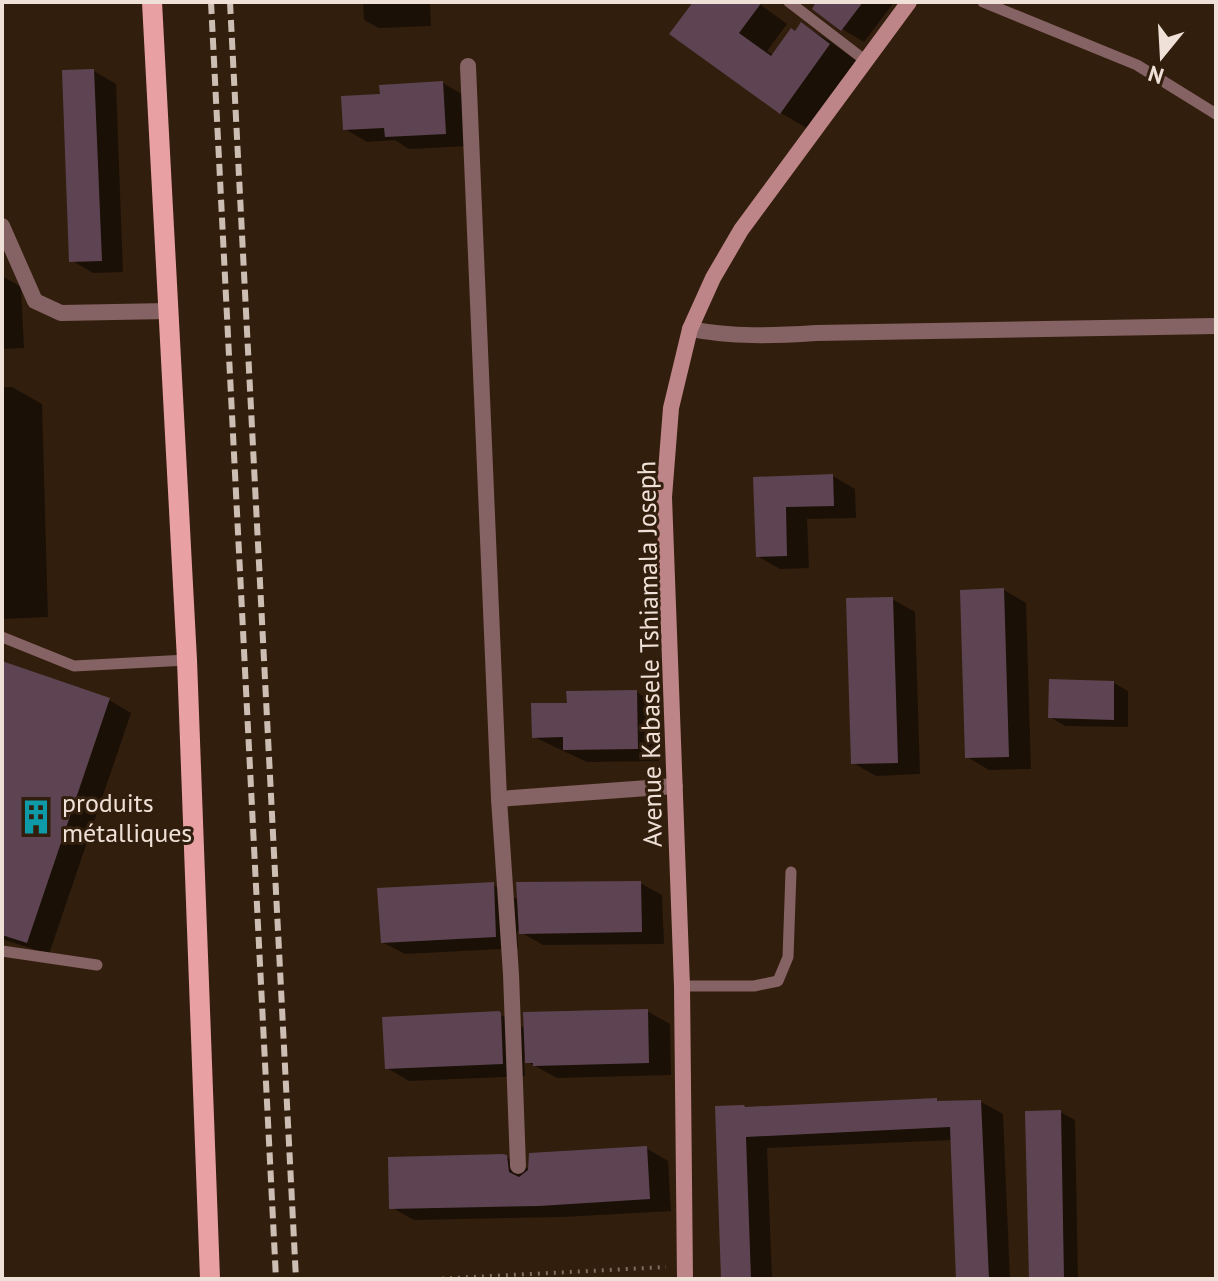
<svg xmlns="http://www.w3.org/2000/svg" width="1218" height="1281" font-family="'PT Sans',sans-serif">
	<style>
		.shadow { fill: #0007 }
		.building { fill: #5e4452 }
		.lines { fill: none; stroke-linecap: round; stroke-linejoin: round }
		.path { stroke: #7f6d5f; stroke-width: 4; stroke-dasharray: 2 6; stroke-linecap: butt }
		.lane { stroke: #856263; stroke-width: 11 }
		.street { stroke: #856263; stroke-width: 16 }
		.secondary { stroke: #bd8587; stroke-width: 16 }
		.primary { stroke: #e9a0a3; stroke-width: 20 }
		.rail { stroke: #cdbeb3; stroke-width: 6; stroke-dasharray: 12 6; stroke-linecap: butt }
		.labels { text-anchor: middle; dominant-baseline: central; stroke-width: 6; stroke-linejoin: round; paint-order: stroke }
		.street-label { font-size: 26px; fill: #efe1d7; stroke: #321e0d }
		.poi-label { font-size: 26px; fill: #efe1d7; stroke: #321e0d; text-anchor: start }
	</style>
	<rect width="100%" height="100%" fill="#321e0d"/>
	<g class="shadow">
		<path d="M 363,2 L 430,2 L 431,26 L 379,28 L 364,20 Z"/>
		<path d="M 695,2 L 757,2 L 787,24 L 767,51 L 773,55 L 802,25 L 831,42 L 859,63 L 810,130 L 781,113 L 672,33 Z"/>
		<path d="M 819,2 L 894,2 L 864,42 L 842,29 Z"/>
		<path d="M 94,71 L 116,84 L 123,272 L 93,273 L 71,260 Z"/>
		<path d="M 443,83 L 465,96 L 468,146 L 409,149 L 395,140 L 367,142 L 345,129 L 382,96 Z"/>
		<path d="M 2,276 L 21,287 L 24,348 L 2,349 Z"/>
		<path d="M 2,387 L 12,387 L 42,404 L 48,617 L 2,619 Z"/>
		<path d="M 833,476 L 855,489 L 856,518 L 807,519 L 809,568 L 780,569 L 757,556 L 755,479 Z"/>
		<path d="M 1004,590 L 1026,603 L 1031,769 L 989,770 L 967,757 Z"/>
		<path d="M 892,599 L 915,612 L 920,774 L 876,776 L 853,763 Z"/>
		<path d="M 2,663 L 109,700 L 131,713 L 49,954 L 2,939 Z"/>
		<path d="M 1114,683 L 1128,691 L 1128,727 L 1065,726 L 1050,717 Z"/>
		<path d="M 636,692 L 658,704 L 659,761 L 587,762 L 534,737 L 569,705 Z"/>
		<path d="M 640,883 L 662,895 L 664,944 L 543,945 L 517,930 L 518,948 L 405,954 L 382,942 L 493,885 L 519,900 Z"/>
		<path d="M 647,1011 L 670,1024 L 671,1075 L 557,1078 L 524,1060 L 525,1076 L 409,1081 L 387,1068 L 501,1015 L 526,1029 Z"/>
		<path d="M 936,1100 L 941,1103 L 981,1102 L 1003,1114 L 1010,1279 L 958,1279 L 953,1140 L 767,1148 L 772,1279 L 723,1279 L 748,1109 Z"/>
		<path d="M 1060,1112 L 1075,1120 L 1078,1279 L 1031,1279 Z"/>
		<path d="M 646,1148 L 668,1161 L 671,1211 L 563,1217 L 414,1220 L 391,1207 L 506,1157 L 530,1170 Z"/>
	</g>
	<g class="building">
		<path d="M 693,2 L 762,2 L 739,33 L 771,56 L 791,28 L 795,31 L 801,22 L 830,44 L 780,114 L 669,34 Z"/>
		<path d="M 816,2 L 863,2 L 841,31 L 812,9 Z"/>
		<path d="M 94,69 L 102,261 L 69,262 L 62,70 Z"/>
		<path d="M 443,81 L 446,134 L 385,137 L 384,128 L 343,130 L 341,96 L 380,94 L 379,85 Z"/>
		<path d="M 833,474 L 834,506 L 786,507 L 787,556 L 756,557 L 753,477 Z"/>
		<path d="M 1004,588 L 1009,757 L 965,758 L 960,590 Z"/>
		<path d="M 893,597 L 898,763 L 851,764 L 846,598 Z"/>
		<path d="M 2,661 L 110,698 L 27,943 L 2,935 Z"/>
		<path d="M 1049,679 L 1114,681 L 1114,720 L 1048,718 Z"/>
		<path d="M 637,690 L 638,749 L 563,750 L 563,737 L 532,738 L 531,703 L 567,703 L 566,691 Z"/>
		<path d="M 641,881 L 642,932 L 519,934 L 516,882 Z"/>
		<path d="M 494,882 L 496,937 L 381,943 L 377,888 Z"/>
		<path d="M 648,1009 L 649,1063 L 533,1066 L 533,1063 L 525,1063 L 523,1012 Z"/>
		<path d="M 499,1011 L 501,1013 L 503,1064 L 385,1069 L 382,1017 Z"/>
		<path d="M 937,1098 L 937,1101 L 981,1100 L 989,1279 L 956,1279 L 950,1127 L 746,1137 L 751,1279 L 721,1279 L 715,1106 L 744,1105 L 745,1107 Z"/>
		<path d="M 1061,1110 L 1064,1279 L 1029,1279 L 1025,1111 Z"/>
		<path d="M 647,1146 L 650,1199 L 539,1206 L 389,1209 L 388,1157 L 503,1154 L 507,1155 L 509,1172 L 519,1177 L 528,1170 L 529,1153 Z"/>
	</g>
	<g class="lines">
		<path class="path" d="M 434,1279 L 666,1267"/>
		<g class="lane">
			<path d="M 789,2 L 866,61"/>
			<path d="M 983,2 L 1137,65 L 1216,114"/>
			<path d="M 2,637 L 74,666 L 187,660"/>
			<path d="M 2,951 L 97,965"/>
			<path d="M 682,986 L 754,986 L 778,981 L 788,957 L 791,872"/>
		</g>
		<g class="street">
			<path d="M 468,66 L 499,799 L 511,974 L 518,1166"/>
			<path d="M 2,226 L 35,301 L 61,313 L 168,311"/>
			<path d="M 690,329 C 733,337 772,336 816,333 L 1216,326"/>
			<path d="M 499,799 L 675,786"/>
		</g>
		<path class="secondary" d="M 685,1279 L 682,986 L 664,497 L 671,408 L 690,329 L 713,278 L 741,230 L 909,2"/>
		<path class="primary" d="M 152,2 L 187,660 L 210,1279"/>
		<g class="rail">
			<path d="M 211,2 L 276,1279"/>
			<path d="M 230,2 L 296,1279"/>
		</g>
	</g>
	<defs>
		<g id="building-bare" transform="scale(2.76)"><path d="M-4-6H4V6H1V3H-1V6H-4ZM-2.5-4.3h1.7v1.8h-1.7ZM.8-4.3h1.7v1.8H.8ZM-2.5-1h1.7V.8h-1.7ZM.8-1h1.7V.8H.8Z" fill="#0f9aa8" stroke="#321e0d" stroke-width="2.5" paint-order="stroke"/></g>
	</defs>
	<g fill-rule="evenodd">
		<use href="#building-bare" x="36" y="817"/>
	</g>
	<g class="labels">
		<g class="street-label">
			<text transform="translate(649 654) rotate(-91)">Avenue Kabasele Tshiamala Joseph</text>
		</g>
		<g class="poi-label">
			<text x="62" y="802">produits<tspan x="62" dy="30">métalliques</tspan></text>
		</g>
	</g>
	<rect width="1218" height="1281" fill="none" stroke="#efe1d7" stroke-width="8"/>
	<g transform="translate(1162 56) rotate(198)" stroke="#321e0d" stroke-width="6" paint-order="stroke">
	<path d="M0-6L14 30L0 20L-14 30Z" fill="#efe1d7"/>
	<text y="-12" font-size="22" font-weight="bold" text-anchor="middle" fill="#efe1d7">N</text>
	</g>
</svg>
